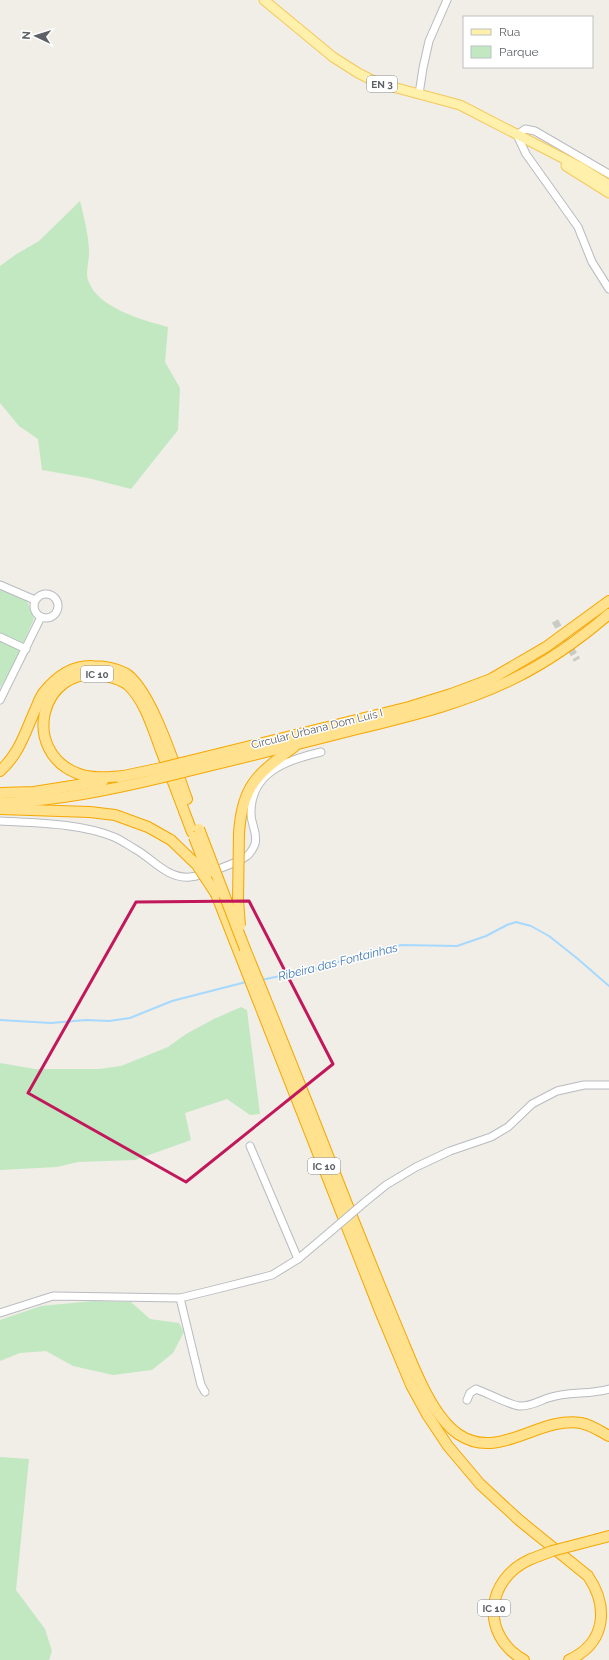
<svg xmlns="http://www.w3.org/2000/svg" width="609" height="1660" font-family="Raleway,sans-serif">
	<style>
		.green { fill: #c2e8c2 }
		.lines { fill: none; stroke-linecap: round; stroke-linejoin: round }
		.stream { stroke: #a7d9ff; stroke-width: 2 }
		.minor-tunnel { stroke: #cbcbc6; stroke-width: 7; stroke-dasharray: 7 3.5; stroke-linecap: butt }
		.minor-casing { stroke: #b8bbc0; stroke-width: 9 }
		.major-casing { stroke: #f5c85a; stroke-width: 11 }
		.highway-casing { stroke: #f6a700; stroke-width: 12 }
		.minor { stroke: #fff; stroke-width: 7 }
		.major { stroke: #fff1ac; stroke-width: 9 }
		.highway { stroke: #ffe18e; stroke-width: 10 }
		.minor-bridge-casing { stroke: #b8bbc0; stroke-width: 9; stroke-linecap: butt }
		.highway-bridge-casing { stroke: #f6a700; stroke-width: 12; stroke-linecap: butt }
		.minor-bridge { stroke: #fff; stroke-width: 7 }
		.highway-bridge { stroke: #ffe18e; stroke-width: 10 }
		.marked { fill: none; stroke: #c2185b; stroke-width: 3; stroke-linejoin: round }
		.labels { text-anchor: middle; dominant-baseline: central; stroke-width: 3; stroke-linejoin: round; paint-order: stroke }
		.shield { fill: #fff; stroke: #8e9095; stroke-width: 1 }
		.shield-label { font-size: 10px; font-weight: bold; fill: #5d6167 }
		.street-label { font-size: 11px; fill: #5d6167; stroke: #fff }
		.water-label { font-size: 12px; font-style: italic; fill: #4079b5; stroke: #fff }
	</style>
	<rect width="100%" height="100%" fill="#f0eee6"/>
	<g class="green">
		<path d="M 80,201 C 84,217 88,233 89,249 C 90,259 85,271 88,280 C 97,308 143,320 168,327 L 165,362 L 180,388 L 178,430 L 131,489 L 88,478 L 42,470 L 38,439 L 19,426 L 0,403 L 0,266 L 15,255 L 39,241 Z"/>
		<path d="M 0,590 L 27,601 L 34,619 L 13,666 L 0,688 Z"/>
		<path d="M 241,1007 L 247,1010 L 260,1114 L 250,1115 L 227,1099 L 185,1113 L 191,1140 L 135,1160 L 78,1162 L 57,1167 L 0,1170 L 0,1063 L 35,1069 L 99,1069 L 121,1066 L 168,1047 L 186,1034 L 214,1019 Z"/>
		<path d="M 93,1301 L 131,1302 L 150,1319 L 179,1323 L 184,1332 L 173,1353 L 152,1370 L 113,1375 L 73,1366 L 46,1351 L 20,1353 L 0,1361 L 0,1320 L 41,1306 Z"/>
		<path d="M 0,1457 L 29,1459 L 16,1590 L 45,1629 L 52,1651 L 49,1660 L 0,1660 Z"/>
	</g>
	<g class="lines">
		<g class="stream">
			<path d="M 261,980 L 328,966 L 348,958 L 375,950 L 402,945 L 457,946 L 486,936 L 507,925 L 516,922 L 531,926 L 549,936 L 578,959 L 609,986"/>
			<path d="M 0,1020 L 51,1023 L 86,1020 L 109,1021 L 130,1018 L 172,1001 L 246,982"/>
		</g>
		<path class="minor-tunnel" d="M 555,621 L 577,660"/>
		<g class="minor-casing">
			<g id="minor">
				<path d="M 419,94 L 423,68 L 429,41 L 447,0"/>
				<path d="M 609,174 L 535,131 L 525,129 L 517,135 L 526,154 L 578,227 L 592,262 L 609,289"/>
				<path d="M 0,585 L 35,600"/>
				<circle cx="46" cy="606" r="12"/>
				<path d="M 0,637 L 26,649"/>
				<path d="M 0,700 L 41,617"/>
				<path d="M 0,821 C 36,823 80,823 114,837 C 121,840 128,845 135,849 C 153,859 167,879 190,877 C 202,876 237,863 247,856 C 250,854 254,847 255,844 C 258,833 251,824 251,814 C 250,772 287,760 321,752"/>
				<path d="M 250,1146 L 298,1259"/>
				<path d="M 365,1202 L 386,1185 L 416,1167 L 450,1151 L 491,1137 L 508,1127 L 532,1104 L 557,1091 L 584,1085 L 609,1085"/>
				<path d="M 180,1298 L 201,1385 L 205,1392"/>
				<path d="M 0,1313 L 53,1296 L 180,1298 L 217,1289 L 272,1275 L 298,1259 L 330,1232"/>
				<path d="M 467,1400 L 470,1393 L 476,1389 C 487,1393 510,1405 519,1406 C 530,1407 539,1401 548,1398 C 568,1391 589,1395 609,1389"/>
			</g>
		</g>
		<g class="major-casing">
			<g id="major">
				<path d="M 264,0 L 333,57 L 358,73 L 378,83 L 460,105 L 582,168 L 609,185"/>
				<path d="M 566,166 L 609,193"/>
			</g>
		</g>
		<g class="highway-casing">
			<g id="highway">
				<path d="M 181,763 L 409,707 L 451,694 L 491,679 L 546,647 L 609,601"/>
				<path d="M 0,771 C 20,753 25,732 36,708 C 38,703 40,697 44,692 C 56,677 72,665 93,666 C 103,666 115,668 125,673 C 151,688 176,770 187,799"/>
				<path d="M 184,772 C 241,758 299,744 357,729 C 410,716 465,703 515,678 C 549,661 580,639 609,614"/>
				<path d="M 124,776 C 109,777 93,779 79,774 C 20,753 39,665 103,675 C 111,677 121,679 128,685 C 146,702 153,730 162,753 C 172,779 182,805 192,832"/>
				<path d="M 119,777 L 161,768"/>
				<path d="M 0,793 L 34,792 L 103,781"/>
				<path d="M 0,803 C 56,801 110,790 164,777"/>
				<path d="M 0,809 L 90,812 L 115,815 L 148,827 L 171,840"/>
				<path d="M 239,833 C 242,786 257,774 294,747"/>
				<path d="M 216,894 L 380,1311 L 411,1385 L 428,1416 L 448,1446 L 480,1484 L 519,1520 L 588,1576 C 609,1607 606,1643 569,1660"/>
				<path d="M 245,949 C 280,1034 314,1119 347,1204 C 365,1249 383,1294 402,1339 C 414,1368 432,1416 458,1434 C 499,1462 538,1416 581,1423 C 591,1425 600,1431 609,1436"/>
				<path d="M 598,1539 L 609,1536"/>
				<path d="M 524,1660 C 480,1635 485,1579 531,1559"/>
			</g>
		</g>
		<use href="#minor" class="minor"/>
		<use href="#major" class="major"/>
		<use href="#highway" class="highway"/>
		<g class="minor-bridge-casing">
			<path id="minor-bridge" d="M 330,1232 L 365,1202"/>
		</g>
		<g class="highway-bridge-casing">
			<g id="highway-bridge">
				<path d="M 161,768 L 181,763"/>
				<path d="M 164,777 L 184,772"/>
				<path d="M 199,829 L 245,949"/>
				<path d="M 239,833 L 238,900 L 240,926"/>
				<path d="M 194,837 L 208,873"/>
				<path d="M 171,840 L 197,865 L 216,894"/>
				<path d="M 531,1559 L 552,1551 L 598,1539"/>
			</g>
		</g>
		<use href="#minor-bridge" class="minor-bridge"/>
		<use href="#highway-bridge" class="highway-bridge"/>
	</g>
	<path class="marked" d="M 249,901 L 333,1064 L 186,1182 L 28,1093 L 136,902 Z"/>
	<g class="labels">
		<g class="shield">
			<rect x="367" y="76" width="30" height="16" rx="3"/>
			<rect x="81" y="666" width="32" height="16" rx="3"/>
			<rect x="308" y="1158" width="32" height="16" rx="3"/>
			<rect x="478" y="1600" width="32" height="16" rx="3"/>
		</g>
		<g class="shield-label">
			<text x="382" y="84">EN 3</text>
			<text x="97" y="674">IC 10</text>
			<text x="324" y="1166">IC 10</text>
			<text x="494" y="1608">IC 10</text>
		</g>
		<g class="street-label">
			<text transform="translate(317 729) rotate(-14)">Circular Urbana Dom Luís I</text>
		</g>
		<g class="water-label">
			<text transform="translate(338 962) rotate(-14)">Ribeira das Fontainhas</text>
		</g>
	</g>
	<rect x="463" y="16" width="130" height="52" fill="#ffffff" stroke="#bec0c2"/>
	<rect x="471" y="29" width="20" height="6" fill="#fff1ac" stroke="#bec0c2"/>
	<text x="499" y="36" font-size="12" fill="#5d6167">Rua</text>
	<rect x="471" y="46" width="20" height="12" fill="#c2e8c2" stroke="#bec0c2"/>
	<text x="499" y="56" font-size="12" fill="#5d6167">Parque</text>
	<g transform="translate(36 36) rotate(274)" stroke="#ffffff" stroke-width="3" paint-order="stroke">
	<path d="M0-3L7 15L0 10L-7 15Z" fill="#5d6167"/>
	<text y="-6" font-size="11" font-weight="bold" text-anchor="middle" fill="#5d6167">N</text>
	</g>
</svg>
